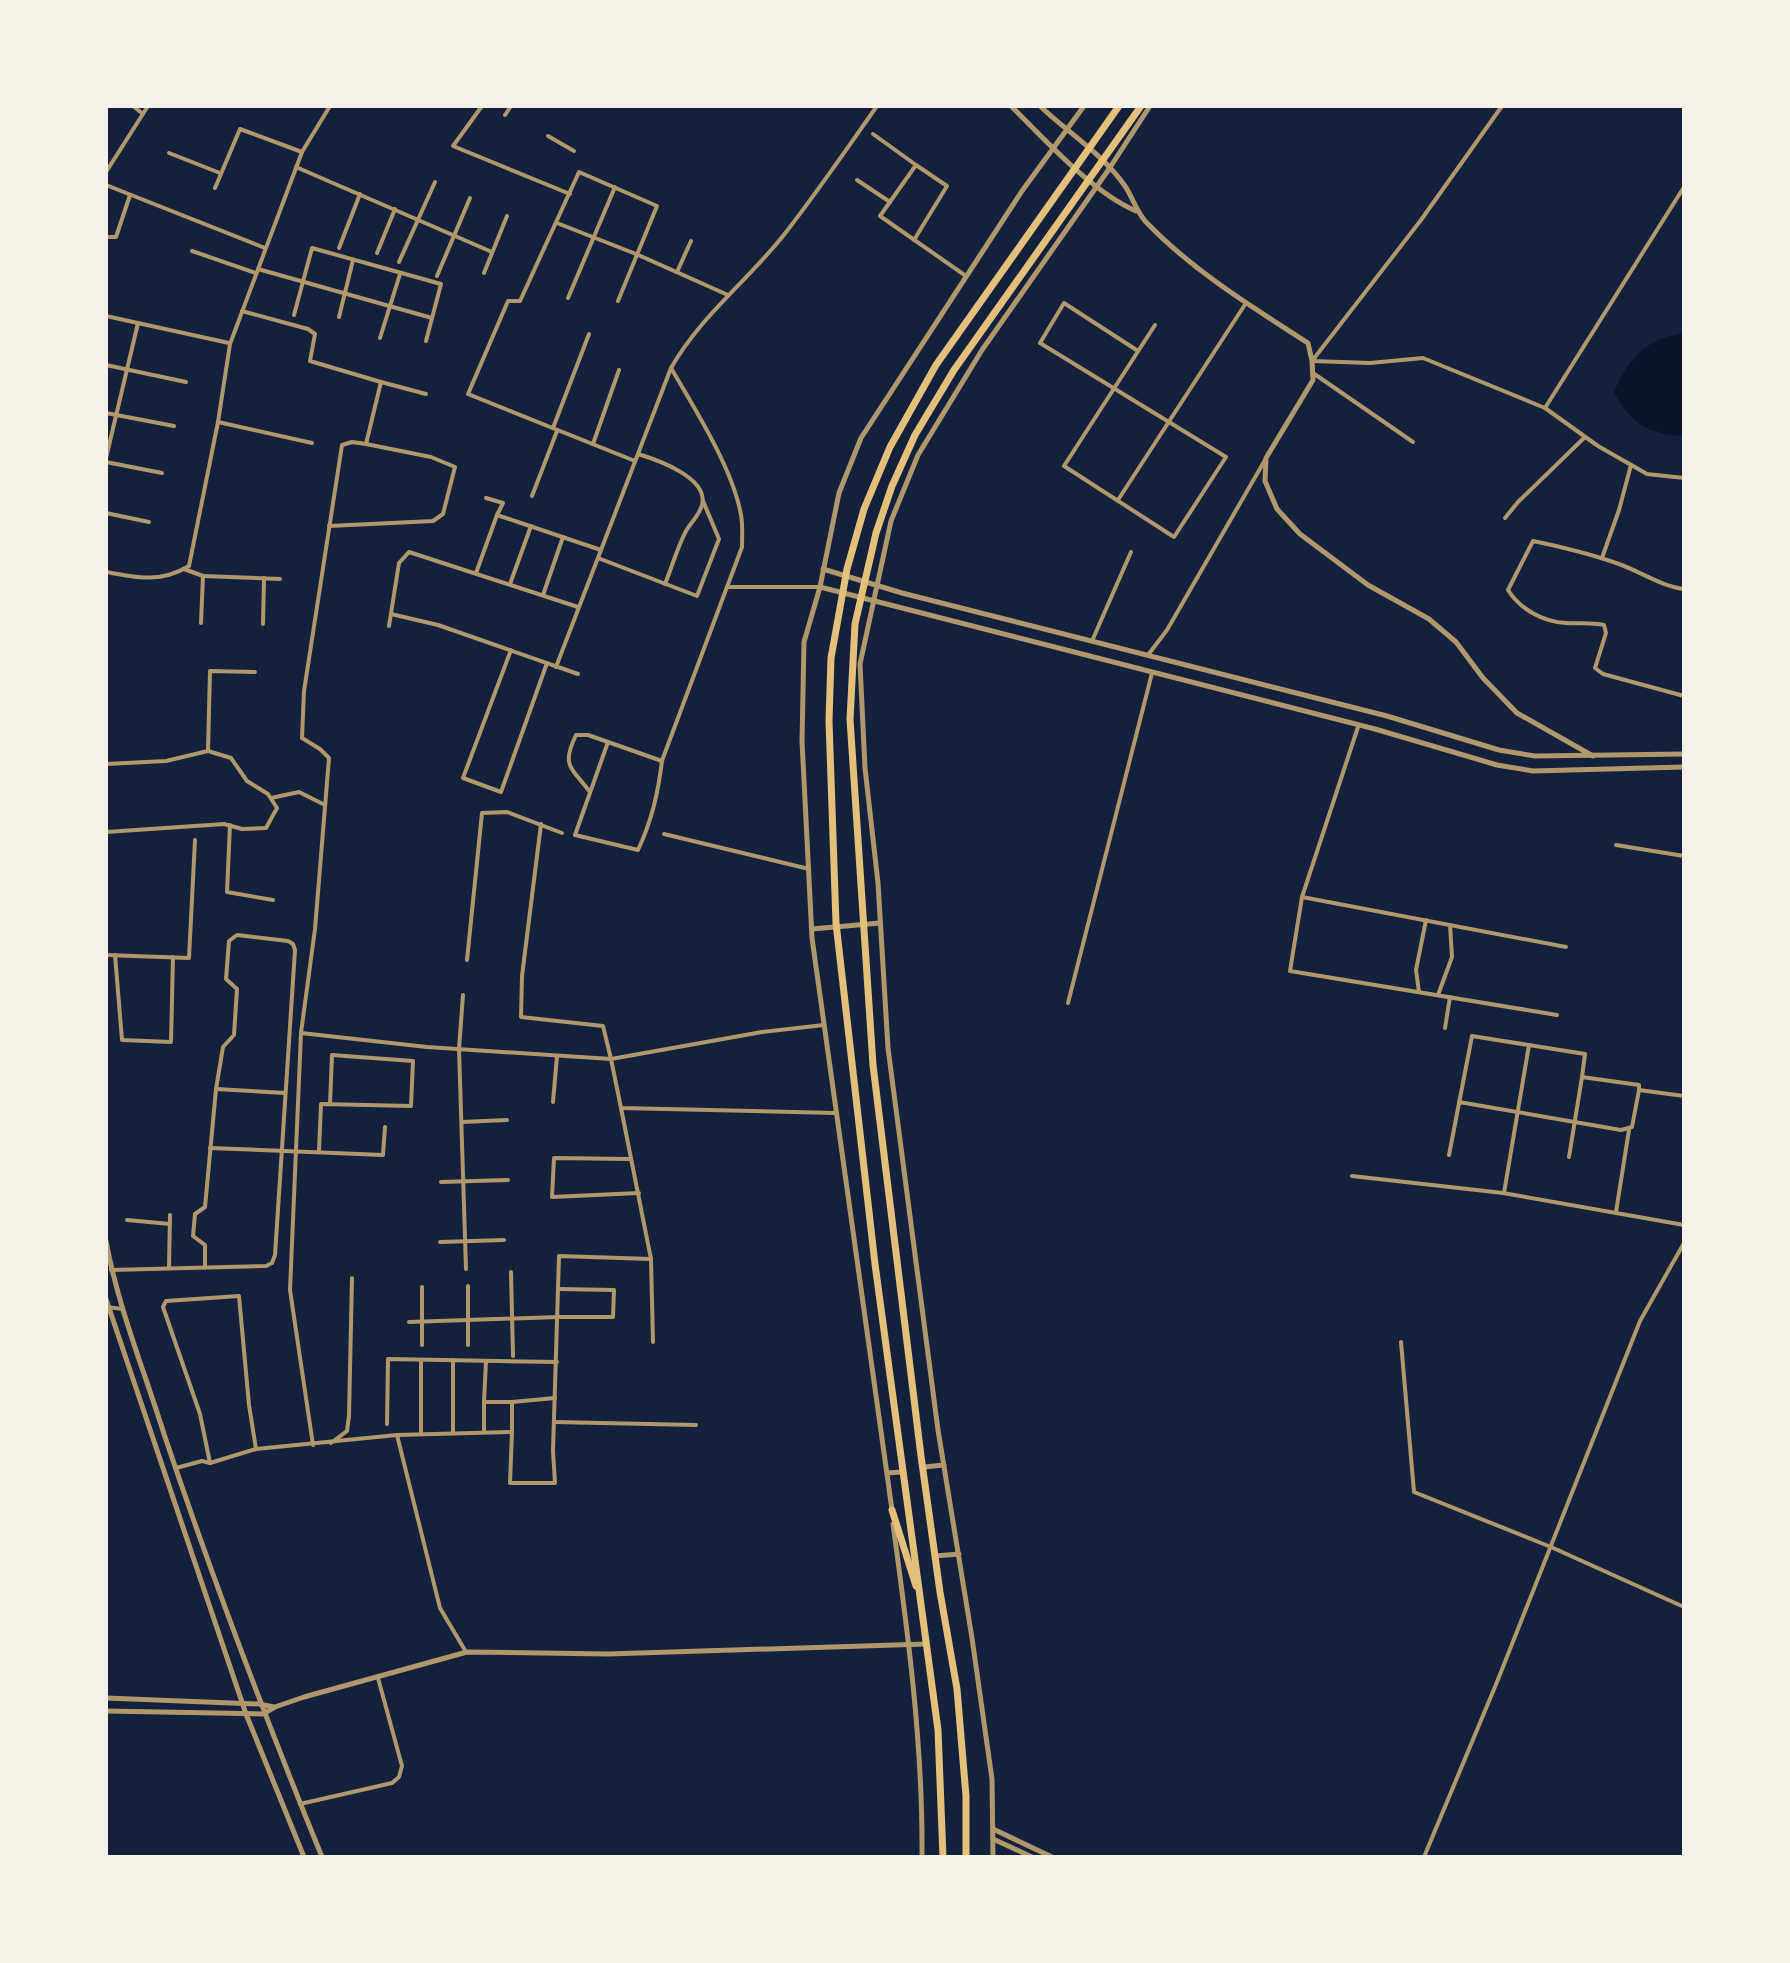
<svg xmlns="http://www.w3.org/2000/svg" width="1790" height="1963" font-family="'Public Sans',sans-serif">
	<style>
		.water { fill: #0b132b }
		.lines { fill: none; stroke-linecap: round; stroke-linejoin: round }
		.minor { stroke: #b1986c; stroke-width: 4 }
		.tertiary { stroke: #b1986c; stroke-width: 5 }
		.trunk { stroke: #e5c07b; stroke-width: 7 }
	</style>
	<rect width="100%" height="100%" fill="#14213d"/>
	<path class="water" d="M 1684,333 L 1684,436 C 1648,434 1631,424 1614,392 C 1628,358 1647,338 1684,333 Z"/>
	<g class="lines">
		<g class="minor">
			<path d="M 133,106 L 143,114"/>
			<path d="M 482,106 L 453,146 L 570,194"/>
			<path d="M 505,115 L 511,106"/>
			<path d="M 873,134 L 916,165 L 880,216 L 966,276"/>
			<path d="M 548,136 L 574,151"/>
			<path d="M 169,153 L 220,173"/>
			<path d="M 296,167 L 492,252"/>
			<path d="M 106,172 L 148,106"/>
			<path d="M 857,180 L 890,202"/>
			<path d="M 106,185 L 265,248"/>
			<path d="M 215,188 L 240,129 L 302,152"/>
			<path d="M 557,223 L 636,254 L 728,295"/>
			<path d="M 106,237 L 116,237 L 130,195"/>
			<path d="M 914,240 L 947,186 L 916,165"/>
			<path d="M 339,248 L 360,194"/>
			<path d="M 192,251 L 256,273"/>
			<path d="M 377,253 L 395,209"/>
			<path d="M 399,262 L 435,182"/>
			<path d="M 258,269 L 432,318"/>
			<path d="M 677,272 L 691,241"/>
			<path d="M 484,273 L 507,216"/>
			<path d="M 437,276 L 470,198"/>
			<path d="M 568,298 L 615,187"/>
			<path d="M 618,301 L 657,206 L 579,172 L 520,301 L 508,301 L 468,394 L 635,461"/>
			<path d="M 242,311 L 308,329 L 315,334 L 310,361 L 381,382 L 366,444 L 352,442 L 342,445 L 304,691 L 302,738 L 320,749 L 329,758 L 315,929 L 301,1033 L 290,1290 L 313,1445"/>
			<path d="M 294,315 L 312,248 L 441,284 L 426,341"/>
			<path d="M 106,316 L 229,343"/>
			<path d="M 339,317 L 353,260"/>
			<path d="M 380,338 L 400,274"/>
			<path d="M 1138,351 L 1064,303 L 1040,343 L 1226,457 L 1174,537 L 1064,466 L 1155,325"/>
			<path d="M 1312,361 L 1370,363 L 1423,358 L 1545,408 L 1598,446 L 1647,474 L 1684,478"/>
			<path d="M 1312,361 L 1421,220 L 1502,106"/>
			<path d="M 106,365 L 186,382"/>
			<path d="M 1313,373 L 1413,442"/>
			<path d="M 381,382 L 426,394"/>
			<path d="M 1545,408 L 1684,187"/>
			<path d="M 106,413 L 174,426"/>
			<path d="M 218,422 L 312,443"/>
			<path d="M 553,428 L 589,334"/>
			<path d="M 593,444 L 619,370"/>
			<path d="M 638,454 C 658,460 709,478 702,505 C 699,516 691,522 686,531 C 677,548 672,567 665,584"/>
			<path d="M 106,458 L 138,323"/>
			<path d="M 106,462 L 162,473"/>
			<path d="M 532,496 L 557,431"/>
			<path d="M 486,498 L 503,503 L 497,515 L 601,550"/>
			<path d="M 1118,500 L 1246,303"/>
			<path d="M 106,513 L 149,522"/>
			<path d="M 1505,518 L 1518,502 L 1585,437"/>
			<path d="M 329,526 L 433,521 L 443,514 L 455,467 L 431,457 L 366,444"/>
			<path d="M 598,558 L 697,596 L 719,539 L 703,501"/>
			<path d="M 1602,558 L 1619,510 L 1631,465"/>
			<path d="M 184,569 L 203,576 L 280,579"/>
			<path d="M 106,572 C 137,578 161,583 189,566 L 218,422 L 230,344 L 302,152 L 330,106"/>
			<path d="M 476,573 L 497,515"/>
			<path d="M 510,584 L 531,526"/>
			<path d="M 727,587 L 820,587"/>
			<path d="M 1684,589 C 1661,586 1641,572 1619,564 C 1591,554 1562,547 1533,541 L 1508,590 C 1520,609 1543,622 1566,623 C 1580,624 1590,622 1604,625 L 1606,633 L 1595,668 L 1603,674 L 1684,696"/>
			<path d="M 543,595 L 563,537"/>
			<path d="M 391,614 L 438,625 L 578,674"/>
			<path d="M 201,623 L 203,576"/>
			<path d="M 263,624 L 264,578"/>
			<path d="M 389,626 L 399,563 L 409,552 L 578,607"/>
			<path d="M 1092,641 L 1131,552"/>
			<path d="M 511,650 L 463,778 L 501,792 L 547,663"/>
			<path d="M 1148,655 L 1167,630 L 1265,460"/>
			<path d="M 556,667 L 671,368"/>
			<path d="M 1358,727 L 1302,897 L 1290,971 L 1557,1015"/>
			<path d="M 208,751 L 210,671 L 255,672"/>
			<path d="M 662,761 L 608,742 L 575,835 L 638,850 C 652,820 658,793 662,761 L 663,758 L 742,547 C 742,537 743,525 741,515 C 733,469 695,409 671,368 C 700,317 747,281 783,236 C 816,194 846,150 877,106"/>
			<path d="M 106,764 L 166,761 L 208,751 L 231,758 L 247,781 L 268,794 L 277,808 L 266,828 L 242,829 L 224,824 L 106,832"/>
			<path d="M 590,792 C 571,767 561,766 576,735 L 588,735 L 608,742"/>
			<path d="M 271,798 L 299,792 L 325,805"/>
			<path d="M 541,824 L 522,976 L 521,1017 L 603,1026 L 611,1059 L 762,1032 L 824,1025"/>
			<path d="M 230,825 L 227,892 L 273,900"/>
			<path d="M 664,834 L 809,869"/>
			<path d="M 1616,845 L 1684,856"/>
			<path d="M 1302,897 L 1566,947"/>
			<path d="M 106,955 L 189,958 L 195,840"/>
			<path d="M 115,955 L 122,1040 L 171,1042 L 173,957"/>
			<path d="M 467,960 L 482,813 L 507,812 L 562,833"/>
			<path d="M 1419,992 L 1416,970 L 1426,920"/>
			<path d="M 463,995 L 459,1049 L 466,1269"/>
			<path d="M 1438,995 L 1452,957 L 1450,925"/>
			<path d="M 1068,1003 L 1152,673"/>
			<path d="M 1445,1028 L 1450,997"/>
			<path d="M 301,1033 L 427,1047 L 611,1059 L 621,1108 L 836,1113"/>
			<path d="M 216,1089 L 285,1093"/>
			<path d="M 553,1102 L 557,1056"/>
			<path d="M 1459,1102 L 1621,1130 L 1632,1127 L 1639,1090 L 1684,1096"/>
			<path d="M 621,1108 L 651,1259 L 653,1342"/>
			<path d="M 462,1122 L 507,1120"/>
			<path d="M 210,1148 L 383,1155 L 385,1127"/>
			<path d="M 319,1151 L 321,1104 L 411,1106 L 413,1061 L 332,1055 L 330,1104"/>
			<path d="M 1449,1155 L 1472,1036 L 1585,1054 L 1582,1077"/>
			<path d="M 1569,1157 L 1582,1077 L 1639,1085 L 1639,1090"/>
			<path d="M 629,1159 L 554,1158 L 552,1197 L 639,1193"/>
			<path d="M 1352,1176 L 1503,1193 L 1684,1225"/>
			<path d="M 441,1182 L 508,1180"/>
			<path d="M 1504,1193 L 1529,1045"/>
			<path d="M 1616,1212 L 1629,1130"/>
			<path d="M 127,1220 L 170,1224"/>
			<path d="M 440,1242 L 504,1240"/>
			<path d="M 169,1268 L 170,1215"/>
			<path d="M 111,1270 L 266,1266 L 272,1263 L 275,1255 L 295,950 L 293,944 L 288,941 L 237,935 L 229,941 L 226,979 L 237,989 L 234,1035 L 223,1047 L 216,1089 L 205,1207 L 195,1214 L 193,1236 L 205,1245 L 205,1268"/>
			<path d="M 511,1272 L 513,1356"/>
			<path d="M 468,1286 L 468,1345"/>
			<path d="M 106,1307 L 123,1309"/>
			<path d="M 409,1322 L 558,1317 L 613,1317 L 614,1290 L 559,1289"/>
			<path d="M 1401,1342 L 1414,1492 L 1551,1547 L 1684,1607"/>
			<path d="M 422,1345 L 422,1287"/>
			<path d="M 421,1360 L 421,1433"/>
			<path d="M 453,1360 L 453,1433"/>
			<path d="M 484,1402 L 486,1361"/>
			<path d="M 554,1422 L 696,1425"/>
			<path d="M 387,1424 L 388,1359 L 557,1362"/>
			<path d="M 484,1432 L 484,1402 L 512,1402"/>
			<path d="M 512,1432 L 510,1483 L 555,1483 L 553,1451 L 559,1256 L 651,1259"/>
			<path d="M 397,1435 L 440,1608 L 466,1652"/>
			<path d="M 331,1443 L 347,1431 L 349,1416 L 352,1278"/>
			<path d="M 210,1463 L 200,1414 L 163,1307 L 166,1301 L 239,1296 L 249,1405 L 256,1449"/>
			<path d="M 176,1468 L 202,1461 L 210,1463 L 256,1449 L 397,1435 L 512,1432 L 512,1402 L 555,1398"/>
			<path d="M 300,1804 L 392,1783 L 399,1777 L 402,1766 L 378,1678"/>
			<path d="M 1424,1857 L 1497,1682 L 1640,1321 L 1684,1243"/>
		</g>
		<g class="tertiary">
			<path d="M 1011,106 C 1045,140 1093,193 1136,211"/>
			<path d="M 1040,106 C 1067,132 1103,154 1125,186 C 1133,198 1136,211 1146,222 C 1193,271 1252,307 1308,343 L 1312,361 L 1313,380 L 1266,458 L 1265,481 L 1277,509 L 1300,534 L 1368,585 L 1429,619 L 1456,642 L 1483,678 L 1517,713 L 1593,756"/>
			<path d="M 823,569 L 902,593 L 1387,716 L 1499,750 L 1535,756 L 1684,754"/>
			<path d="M 820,587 L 1375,729 L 1497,765 L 1533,771 L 1684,767"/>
			<path d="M 812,929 L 880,923"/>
			<path d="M 106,1241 C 118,1307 144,1370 164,1434 C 212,1577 265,1717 322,1857"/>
			<path d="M 106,1299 L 246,1714 L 304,1857"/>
			<path d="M 924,1467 L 944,1465"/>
			<path d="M 887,1473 L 902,1472"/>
			<path d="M 892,1510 L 812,938 L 802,741 L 804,642 L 820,587 L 839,493 L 861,438 L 1022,191 L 1084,106"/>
			<path d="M 893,1524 C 908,1634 923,1745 922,1857"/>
			<path d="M 935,1556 L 959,1554"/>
			<path d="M 106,1698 L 259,1704 L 274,1707"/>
			<path d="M 106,1711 L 263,1714 L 275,1707 L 304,1697 L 467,1652 L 608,1654 L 926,1644"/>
			<path d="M 993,1829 L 1052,1857"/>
			<path d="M 993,1839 L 1032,1857"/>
			<path d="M 993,1857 L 992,1779 L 972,1638 L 938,1430 L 888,1048 L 878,883 L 865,768 L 860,664 L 891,521 L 918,455 L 982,350 L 1109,169 L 1150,106"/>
		</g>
		<g class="trunk">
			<path d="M 892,1510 L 916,1586"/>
			<path d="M 943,1857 L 938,1730 L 875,1264 L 836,923 L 829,721 L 831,658 L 847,569 L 864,509 L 890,447 L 936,365 L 1119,106"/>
			<path d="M 966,1857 L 966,1796 L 957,1689 L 940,1592 L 921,1456 L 873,1065 L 850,719 L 855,624 L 876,533 L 892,486 L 915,435 L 954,370 L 1141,106"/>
		</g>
	</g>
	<rect width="1790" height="1963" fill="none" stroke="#f6f1e7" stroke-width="216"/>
</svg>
